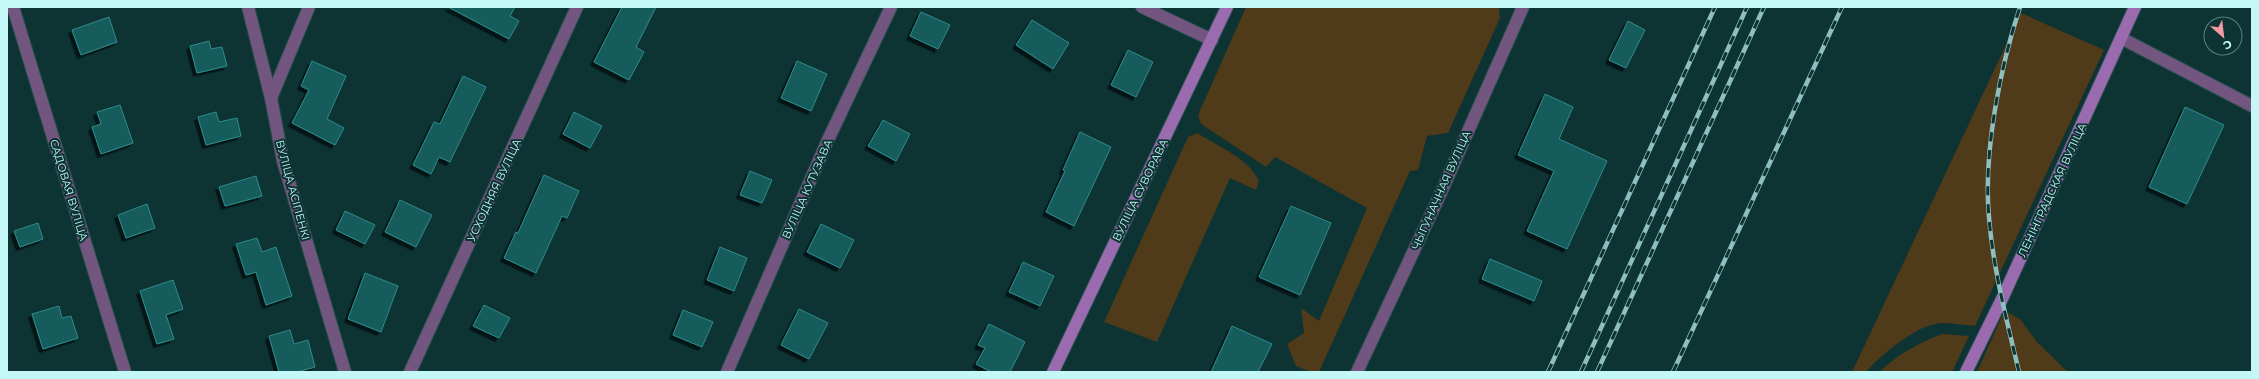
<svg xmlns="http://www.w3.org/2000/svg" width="2259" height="379" font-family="Montserrat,sans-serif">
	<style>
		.green { fill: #4f3a1a }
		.building { fill: #155b5b; stroke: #2f8c8c; filter: url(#shadow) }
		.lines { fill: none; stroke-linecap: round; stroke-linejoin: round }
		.street-casing { stroke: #264f4e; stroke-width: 14 }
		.secondary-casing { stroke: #264f4e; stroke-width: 14 }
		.street { stroke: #735680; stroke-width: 12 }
		.secondary { stroke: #9a6baf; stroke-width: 12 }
		.rail-casing { stroke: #8ebfbe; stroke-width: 4.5 }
		.rail { stroke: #0d3333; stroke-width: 3; stroke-dasharray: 9; stroke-linecap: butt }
		.labels { text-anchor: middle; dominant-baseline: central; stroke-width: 4; stroke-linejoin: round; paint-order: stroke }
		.street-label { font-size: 11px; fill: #c3f8f7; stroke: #0d3333 }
	</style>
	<defs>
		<filter id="shadow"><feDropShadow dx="-3.5" dy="3.5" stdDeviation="0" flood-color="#0009"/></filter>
	</defs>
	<rect width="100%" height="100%" fill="#0d3333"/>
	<g class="green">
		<path d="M 1246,7 L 1499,7 L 1500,18 L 1448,133 L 1427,136 L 1418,170 L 1410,171 L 1319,372 L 1311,372 L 1296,366 L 1287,344 L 1304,333 L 1301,308 L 1319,321 L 1367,208 L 1275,157 L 1266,167 L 1201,124 L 1198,115 Z"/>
		<path d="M 2021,13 L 2104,50 L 1975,326 C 1964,325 1952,323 1941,323 C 1916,325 1881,355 1866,372 L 1852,372 Z"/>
		<path d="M 1197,133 C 1218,146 1249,159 1259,181 L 1256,190 L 1230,178 L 1157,342 L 1104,322 L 1188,137 Z"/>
		<path d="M 2005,313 L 2009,313 L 2020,319 L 2037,342 L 2068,372 L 1977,372 L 2002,316 Z"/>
		<path d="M 1942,334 L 1969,336 L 1952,372 L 1879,372 C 1897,355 1920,342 1942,334 Z"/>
	</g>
	<g class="building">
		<path d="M 448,7 L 515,7 L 510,16 L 519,21 L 509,39 Z"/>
		<path d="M 622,7 L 656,7 L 636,47 L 644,52 L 629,80 L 594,62 Z"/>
		<path d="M 921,12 L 950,25 L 938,49 L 910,36 Z"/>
		<path d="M 109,17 L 117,42 L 81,55 L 72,30 Z"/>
		<path d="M 1032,20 L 1069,43 L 1053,69 L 1016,45 Z"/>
		<path d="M 1628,21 L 1645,30 L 1626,68 L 1609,60 Z"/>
		<path d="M 209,41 L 211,49 L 222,47 L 227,66 L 197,73 L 190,46 Z"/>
		<path d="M 1128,50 L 1153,62 L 1136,97 L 1111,85 Z"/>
		<path d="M 312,61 L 346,76 L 327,119 L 344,128 L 335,145 L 292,123 L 309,90 L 301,86 Z"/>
		<path d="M 797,61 L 827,74 L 811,111 L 781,98 Z"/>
		<path d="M 463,76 L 486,87 L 450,162 L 439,157 L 431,174 L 413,165 L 434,122 L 440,124 Z"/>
		<path d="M 1545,94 L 1573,107 L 1559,139 L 1607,161 L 1567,249 L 1527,231 L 1554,171 L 1518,155 Z"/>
		<path d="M 120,105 L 133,143 L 101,154 L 92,127 L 101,124 L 97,112 Z"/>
		<path d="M 2185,107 L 2224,125 L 2187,204 L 2149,187 Z"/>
		<path d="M 216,112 L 219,122 L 237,118 L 241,136 L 206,145 L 198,117 Z"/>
		<path d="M 574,112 L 602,126 L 590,148 L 563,134 Z"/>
		<path d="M 883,120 L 910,134 L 896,161 L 868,146 Z"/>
		<path d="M 1080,132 L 1111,147 L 1074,226 L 1046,212 L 1065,171 L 1063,170 Z"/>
		<path d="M 750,171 L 772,180 L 762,203 L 740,195 Z"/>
		<path d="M 544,175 L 579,191 L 567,218 L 562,216 L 536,273 L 504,258 L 516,232 L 518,233 Z"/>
		<path d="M 256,176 L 262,196 L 225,206 L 219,187 Z"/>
		<path d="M 400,200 L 432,215 L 416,247 L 385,232 Z"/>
		<path d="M 147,204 L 155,228 L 126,238 L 118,215 Z"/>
		<path d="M 1291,206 L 1331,223 L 1300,295 L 1259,277 Z"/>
		<path d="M 345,211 L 375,225 L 365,244 L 336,230 Z"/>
		<path d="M 38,223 L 43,239 L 20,247 L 14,231 Z"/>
		<path d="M 821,224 L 854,240 L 840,268 L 807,252 Z"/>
		<path d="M 257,238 L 262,252 L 276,247 L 292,296 L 266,305 L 256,272 L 246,275 L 236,244 Z"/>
		<path d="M 720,247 L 747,258 L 734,291 L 707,280 Z"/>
		<path d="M 1490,259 L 1542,281 L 1534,301 L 1482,279 Z"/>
		<path d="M 1023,262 L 1054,276 L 1040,306 L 1009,292 Z"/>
		<path d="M 365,273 L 398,286 L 381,332 L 348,319 Z"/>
		<path d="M 173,280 L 183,309 L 166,315 L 174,339 L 157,344 L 140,291 Z"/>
		<path d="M 484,305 L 510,318 L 499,338 L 473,326 Z"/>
		<path d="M 59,306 L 62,318 L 71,316 L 78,338 L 43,349 L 32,314 Z"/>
		<path d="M 799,309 L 828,323 L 809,359 L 781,345 Z"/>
		<path d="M 683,310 L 713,322 L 702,347 L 673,335 Z"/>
		<path d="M 989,324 L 1025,342 L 1010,372 L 991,372 L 976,364 L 985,348 L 978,345 Z"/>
		<path d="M 1232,326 L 1272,344 L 1258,372 L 1211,372 Z"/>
		<path d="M 290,330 L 294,344 L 308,340 L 315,367 L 297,372 L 279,372 L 269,336 Z"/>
	</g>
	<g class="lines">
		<g class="street-casing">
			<g id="street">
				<path d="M 13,7 L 125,372"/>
				<path d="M 248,7 L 271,98 L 283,161 L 345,372"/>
				<path d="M 1142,7 L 1212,40"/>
				<path d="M 2121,38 L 2252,106"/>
				<path d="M 271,98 L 309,7"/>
				<path d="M 410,372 L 577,7"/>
				<path d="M 727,372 L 827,142 L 891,7"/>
				<path d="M 1357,372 L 1439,197 L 1523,7"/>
			</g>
		</g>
		<g class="secondary-casing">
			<g id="secondary">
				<path d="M 1053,372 L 1227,7"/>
				<path d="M 1966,372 L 2002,299 L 2135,7"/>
			</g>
		</g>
		<use href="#street" class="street"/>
		<use href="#secondary" class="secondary"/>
		<g class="rail-casing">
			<g id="rail">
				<path d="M 1548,372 L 1715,7"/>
				<path d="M 1581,372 L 1747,7"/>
				<path d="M 1597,372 L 1764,7"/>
				<path d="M 1673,372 L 1842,7"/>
				<path d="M 2019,372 C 2007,321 1993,269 1989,217 C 1983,153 2000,68 2020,7"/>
			</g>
		</g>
		<use href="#rail" class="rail"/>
	</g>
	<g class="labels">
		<g class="street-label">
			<text transform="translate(807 189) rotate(-66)">ВУЛІЦА КУТУЗАВА</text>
			<text transform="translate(69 190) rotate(73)">САДОВАЯ ВУЛІЦА</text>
			<text transform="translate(293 190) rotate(75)">ВУЛІЦА АСІПЕНКІ</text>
			<text transform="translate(494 190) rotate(-65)">УСХОДНЯЯ ВУЛІЦА</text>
			<text transform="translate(1140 190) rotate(-64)">ВУЛІЦА СУВОРАВА</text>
			<text transform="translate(1441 190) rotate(-66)">ЧЫГУНАЧНАЯ ВУЛІЦА</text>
			<text transform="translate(2052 190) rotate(-65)">ЛЕНІНГРАДСКАЯ ВУЛІЦА</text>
		</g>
	</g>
	<rect width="2259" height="379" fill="none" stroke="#c3f8f7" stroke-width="16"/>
	<g transform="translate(2223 36) rotate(152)"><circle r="19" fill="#0d3333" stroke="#568281"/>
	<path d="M0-3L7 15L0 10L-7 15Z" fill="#f49aa1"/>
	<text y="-6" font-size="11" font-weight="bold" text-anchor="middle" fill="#c3f8f7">С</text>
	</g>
</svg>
